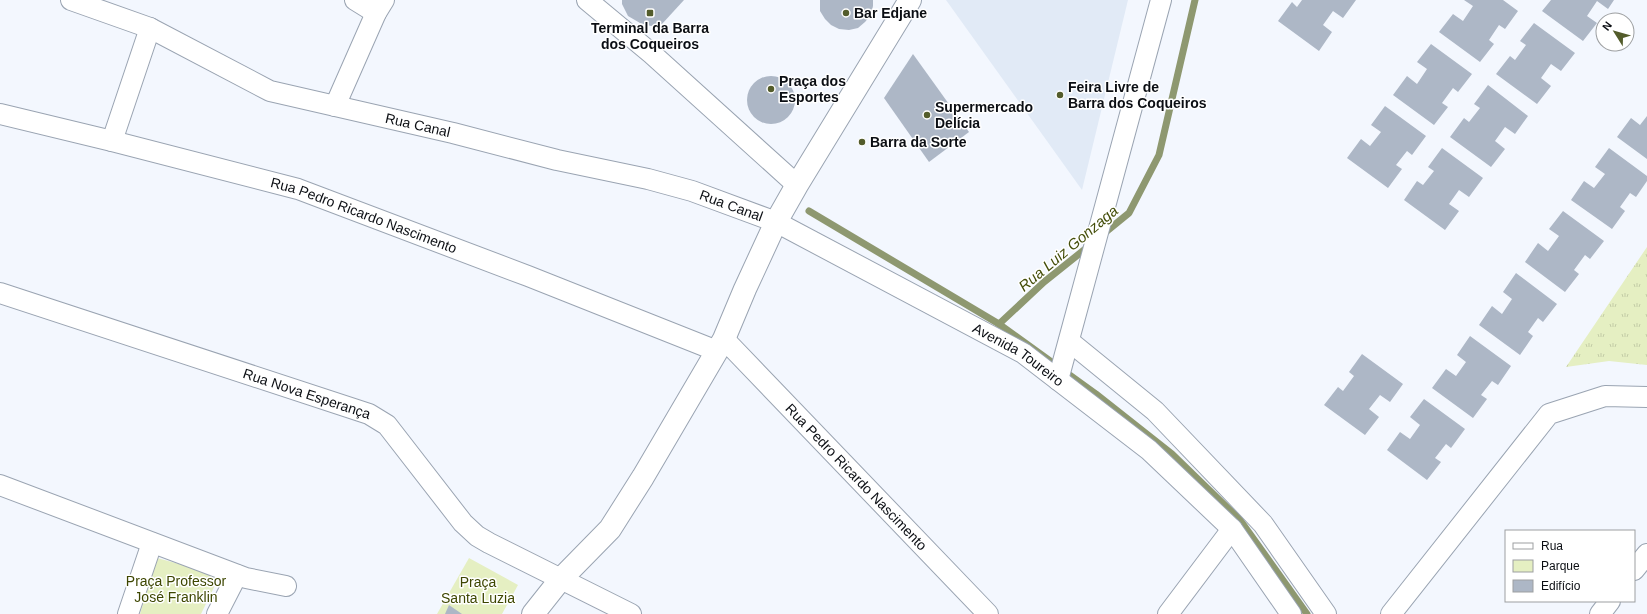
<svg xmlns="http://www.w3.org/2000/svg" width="1647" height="614" font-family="Arial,sans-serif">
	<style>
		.built { fill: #e1eaf6 }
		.grass { fill: url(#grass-tufts) }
		.park { fill: #e5efc2 }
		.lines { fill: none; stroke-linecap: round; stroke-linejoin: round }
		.stream { stroke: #8e9870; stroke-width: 7 }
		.building { fill: #adb7c6 }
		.street-casing { stroke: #9aa4b2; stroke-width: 22 }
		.secondary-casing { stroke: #9aa4b2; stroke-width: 24 }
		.street { stroke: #fff; stroke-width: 20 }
		.secondary { stroke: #fff; stroke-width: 22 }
		.poi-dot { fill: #535c2b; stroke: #fff; stroke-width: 1.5 }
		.labels { text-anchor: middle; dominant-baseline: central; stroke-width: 3; stroke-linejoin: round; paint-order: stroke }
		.poi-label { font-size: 14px; font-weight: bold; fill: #0b0e13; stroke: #fff; text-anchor: start }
		.street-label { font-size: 14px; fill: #0b0e13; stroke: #fff }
		.park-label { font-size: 14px; fill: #3d4600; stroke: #fff }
		.water-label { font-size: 15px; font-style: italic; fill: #444e0a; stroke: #fff }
	</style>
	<defs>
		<pattern id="grass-tufts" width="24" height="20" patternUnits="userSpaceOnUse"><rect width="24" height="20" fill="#e5efc2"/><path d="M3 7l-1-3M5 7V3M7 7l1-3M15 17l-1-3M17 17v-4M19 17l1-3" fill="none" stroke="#c3cca6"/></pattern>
	</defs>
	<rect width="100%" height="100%" fill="#f3f7fe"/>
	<path class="built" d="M 946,0 L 1128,0 L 1082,190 Z"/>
	<path class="grass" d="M 1647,247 L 1647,365 L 1609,361 L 1566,367 Z"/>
	<g class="park">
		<path d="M 157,558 L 220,575 L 201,614 L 140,614 Z"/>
		<path d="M 469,558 L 518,585 L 502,614 L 437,614 Z"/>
	</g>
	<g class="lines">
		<g class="stream">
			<path d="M 809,211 L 999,324 L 1096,394 L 1172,454 L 1240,520 L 1307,614"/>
			<path d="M 1102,235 L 1129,213 L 1159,155 L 1195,0"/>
			<path d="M 999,324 L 1044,282 L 1089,246"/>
		</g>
	</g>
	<g class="building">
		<path d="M 622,0 L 684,0 L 662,24 L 651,26 L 640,23 L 628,16 L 622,4 Z"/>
		<path d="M 820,0 L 873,0 L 873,6 L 871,15 L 865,22 L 858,28 L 849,30 L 839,29 L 831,25 L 825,19 L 820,11 Z"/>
		<path d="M 1302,0 L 1356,0 L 1343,18 L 1333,11 L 1323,25 L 1332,32 L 1319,51 L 1278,21 L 1292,2 L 1297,7 Z"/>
		<path d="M 1464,0 L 1503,0 L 1518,11 L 1505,29 L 1499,25 L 1489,40 L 1494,44 L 1480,62 L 1439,32 L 1453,14 L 1463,21 L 1473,6 Z"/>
		<path d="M 1551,0 L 1614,0 L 1608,9 L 1597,1 L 1587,16 L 1597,23 L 1583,41 L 1542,11 Z"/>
		<path d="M 1534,23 L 1575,53 L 1561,71 L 1551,64 L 1541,78 L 1551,86 L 1537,104 L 1496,74 L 1510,56 L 1515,60 L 1526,45 L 1520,41 Z"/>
		<path d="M 1431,44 L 1472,74 L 1458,92 L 1453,88 L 1442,103 L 1448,107 L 1434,125 L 1393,95 L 1407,76 L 1417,84 L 1427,69 L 1417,62 Z"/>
		<path d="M 913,54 L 969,132 L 929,162 L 884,98 Z"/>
		<circle cx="771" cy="100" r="24"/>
		<path d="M 1488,85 L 1528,116 L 1515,134 L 1505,127 L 1495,141 L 1505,149 L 1491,167 L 1450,137 L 1464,118 L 1469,122 L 1480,108 L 1474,104 Z"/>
		<path d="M 1385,106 L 1426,136 L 1412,155 L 1407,151 L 1396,165 L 1402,169 L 1388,188 L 1347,158 L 1361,139 L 1370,146 L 1381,132 L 1371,125 Z"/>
		<path d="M 1647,116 L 1647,159 L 1617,137 L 1631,118 L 1640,125 Z"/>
		<path d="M 1442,148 L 1483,178 L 1469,197 L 1459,190 L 1449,204 L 1459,211 L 1445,230 L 1404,200 L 1417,181 L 1423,185 L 1434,171 L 1428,167 Z"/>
		<path d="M 1609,148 L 1647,176 L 1647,181 L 1636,197 L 1630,193 L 1620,207 L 1625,211 L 1612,229 L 1571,200 L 1584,181 L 1594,188 L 1605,174 L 1595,167 Z"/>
		<path d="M 1563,211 L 1604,241 L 1590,259 L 1585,255 L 1574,270 L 1579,274 L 1565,292 L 1525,262 L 1538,243 L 1548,251 L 1559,236 L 1549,229 Z"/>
		<path d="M 1516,273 L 1557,304 L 1543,322 L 1538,318 L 1528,332 L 1533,336 L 1520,355 L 1479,325 L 1492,306 L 1502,314 L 1512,299 L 1503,292 Z"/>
		<path d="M 1470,336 L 1511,366 L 1498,385 L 1492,381 L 1481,395 L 1487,399 L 1473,418 L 1432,388 L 1446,369 L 1456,376 L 1466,362 L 1457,355 Z"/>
		<path d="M 1362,354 L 1403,384 L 1390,402 L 1380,395 L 1369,409 L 1379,417 L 1365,435 L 1324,405 L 1338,387 L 1343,391 L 1354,376 L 1349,372 Z"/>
		<path d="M 1424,399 L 1465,429 L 1451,448 L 1446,444 L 1435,458 L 1441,462 L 1427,480 L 1387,450 L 1400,432 L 1410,439 L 1420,425 L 1410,417 Z"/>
		<path d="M 449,605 L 462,614 L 445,614 Z"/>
	</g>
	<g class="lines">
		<g class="street-casing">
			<g id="street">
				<path id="s1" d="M 71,0 L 150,28 L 270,91 L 453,133 L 557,160 L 648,179 L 692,191 L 776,222 L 1023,353 L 1149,450 L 1232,529 L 1291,614"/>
				<path d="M 355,0 L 376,13"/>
				<path d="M 587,0 L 652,54 L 797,185"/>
				<path d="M 335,106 L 376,13 L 384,0"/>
				<path id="s2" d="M 0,114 L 112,141 L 298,189 L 528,276 L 717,351"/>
				<path d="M 112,141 L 150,28"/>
				<path id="s3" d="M 0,293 L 369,414 L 387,425 L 463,523 L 477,536 L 489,543 L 631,614"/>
				<path id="s4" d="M 724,339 L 988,614"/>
				<path d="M 1069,341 L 1155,411 L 1263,524 L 1326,614"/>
				<path d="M 1058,380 L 1161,0"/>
				<path d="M 0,485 L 246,578 L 286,586"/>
				<path d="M 1634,570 L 1647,554"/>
				<path d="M 128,614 L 152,543"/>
				<path d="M 217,614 L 237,575"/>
				<path d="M 1168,614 L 1232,529"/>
				<path d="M 1391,614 L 1549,414 L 1605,396 L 1647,397"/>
				<path d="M 1600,614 L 1610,601"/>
			</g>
		</g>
		<g class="secondary-casing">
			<path id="secondary" d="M 533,614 L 560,580 L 610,529 L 643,477 L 724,339 L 745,289 L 776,222 L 797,185 L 910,0"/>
		</g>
		<use href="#street" class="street"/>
		<use href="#secondary" class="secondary"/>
	</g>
	<g class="poi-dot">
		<rect x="646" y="9" width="8" height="8" rx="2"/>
		<circle cx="846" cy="13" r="4"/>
		<circle cx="771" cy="89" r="4"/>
		<circle cx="1060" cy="95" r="4"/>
		<circle cx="927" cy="115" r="4"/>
		<circle cx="862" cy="142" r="4"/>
	</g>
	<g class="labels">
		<g class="poi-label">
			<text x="854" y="13">Bar Edjane</text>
			<text x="650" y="28" text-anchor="middle">Terminal da Barra<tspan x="650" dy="16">dos Coqueiros</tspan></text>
			<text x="779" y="81">Praça dos<tspan x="779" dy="16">Esportes</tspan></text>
			<text x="1068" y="87">Feira Livre de<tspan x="1068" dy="16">Barra dos Coqueiros</tspan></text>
			<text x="935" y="107">Supermercado<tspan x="935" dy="16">Delícia</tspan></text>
			<text x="870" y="142">Barra da Sorte</text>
		</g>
		<g class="street-label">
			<text stroke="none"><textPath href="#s1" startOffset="371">Rua Canal</textPath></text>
			<text stroke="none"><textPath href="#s1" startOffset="695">Rua Canal</textPath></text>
			<text stroke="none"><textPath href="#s2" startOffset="378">Rua Pedro Ricardo Nascimento</textPath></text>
			<text stroke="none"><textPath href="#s1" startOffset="1019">Avenida Toureiro</textPath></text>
			<text stroke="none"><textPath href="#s3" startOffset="323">Rua Nova Esperança</textPath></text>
			<text stroke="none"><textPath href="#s4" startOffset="191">Rua Pedro Ricardo Nascimento</textPath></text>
		</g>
		<g class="park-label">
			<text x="176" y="581">Praça Professor<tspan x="176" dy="16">José Franklin</tspan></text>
			<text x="478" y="582">Praça<tspan x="478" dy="16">Santa Luzia</tspan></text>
		</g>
		<g class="water-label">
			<text transform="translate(1068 248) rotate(-40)">Rua Luiz Gonzaga</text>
		</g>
	</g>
	<rect x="1505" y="530" width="130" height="72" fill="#ffffff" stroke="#9d9fa1"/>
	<rect x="1513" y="543" width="20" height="6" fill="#ffffff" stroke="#9d9fa1"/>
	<text x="1541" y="550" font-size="12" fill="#0b0e13">Rua</text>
	<rect x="1513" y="560" width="20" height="12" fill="#e5efc2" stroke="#9d9fa1"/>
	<text x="1541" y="570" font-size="12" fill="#0b0e13">Parque</text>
	<rect x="1513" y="580" width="20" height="12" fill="#adb7c6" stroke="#9d9fa1"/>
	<text x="1541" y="590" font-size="12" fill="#0b0e13">Edifício</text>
	<g transform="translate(1615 32) rotate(307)"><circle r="19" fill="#ffffff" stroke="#9d9fa1"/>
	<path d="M0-3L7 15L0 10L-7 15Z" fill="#535c2b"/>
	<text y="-6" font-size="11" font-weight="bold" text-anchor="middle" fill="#0b0e13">N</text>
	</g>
</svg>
